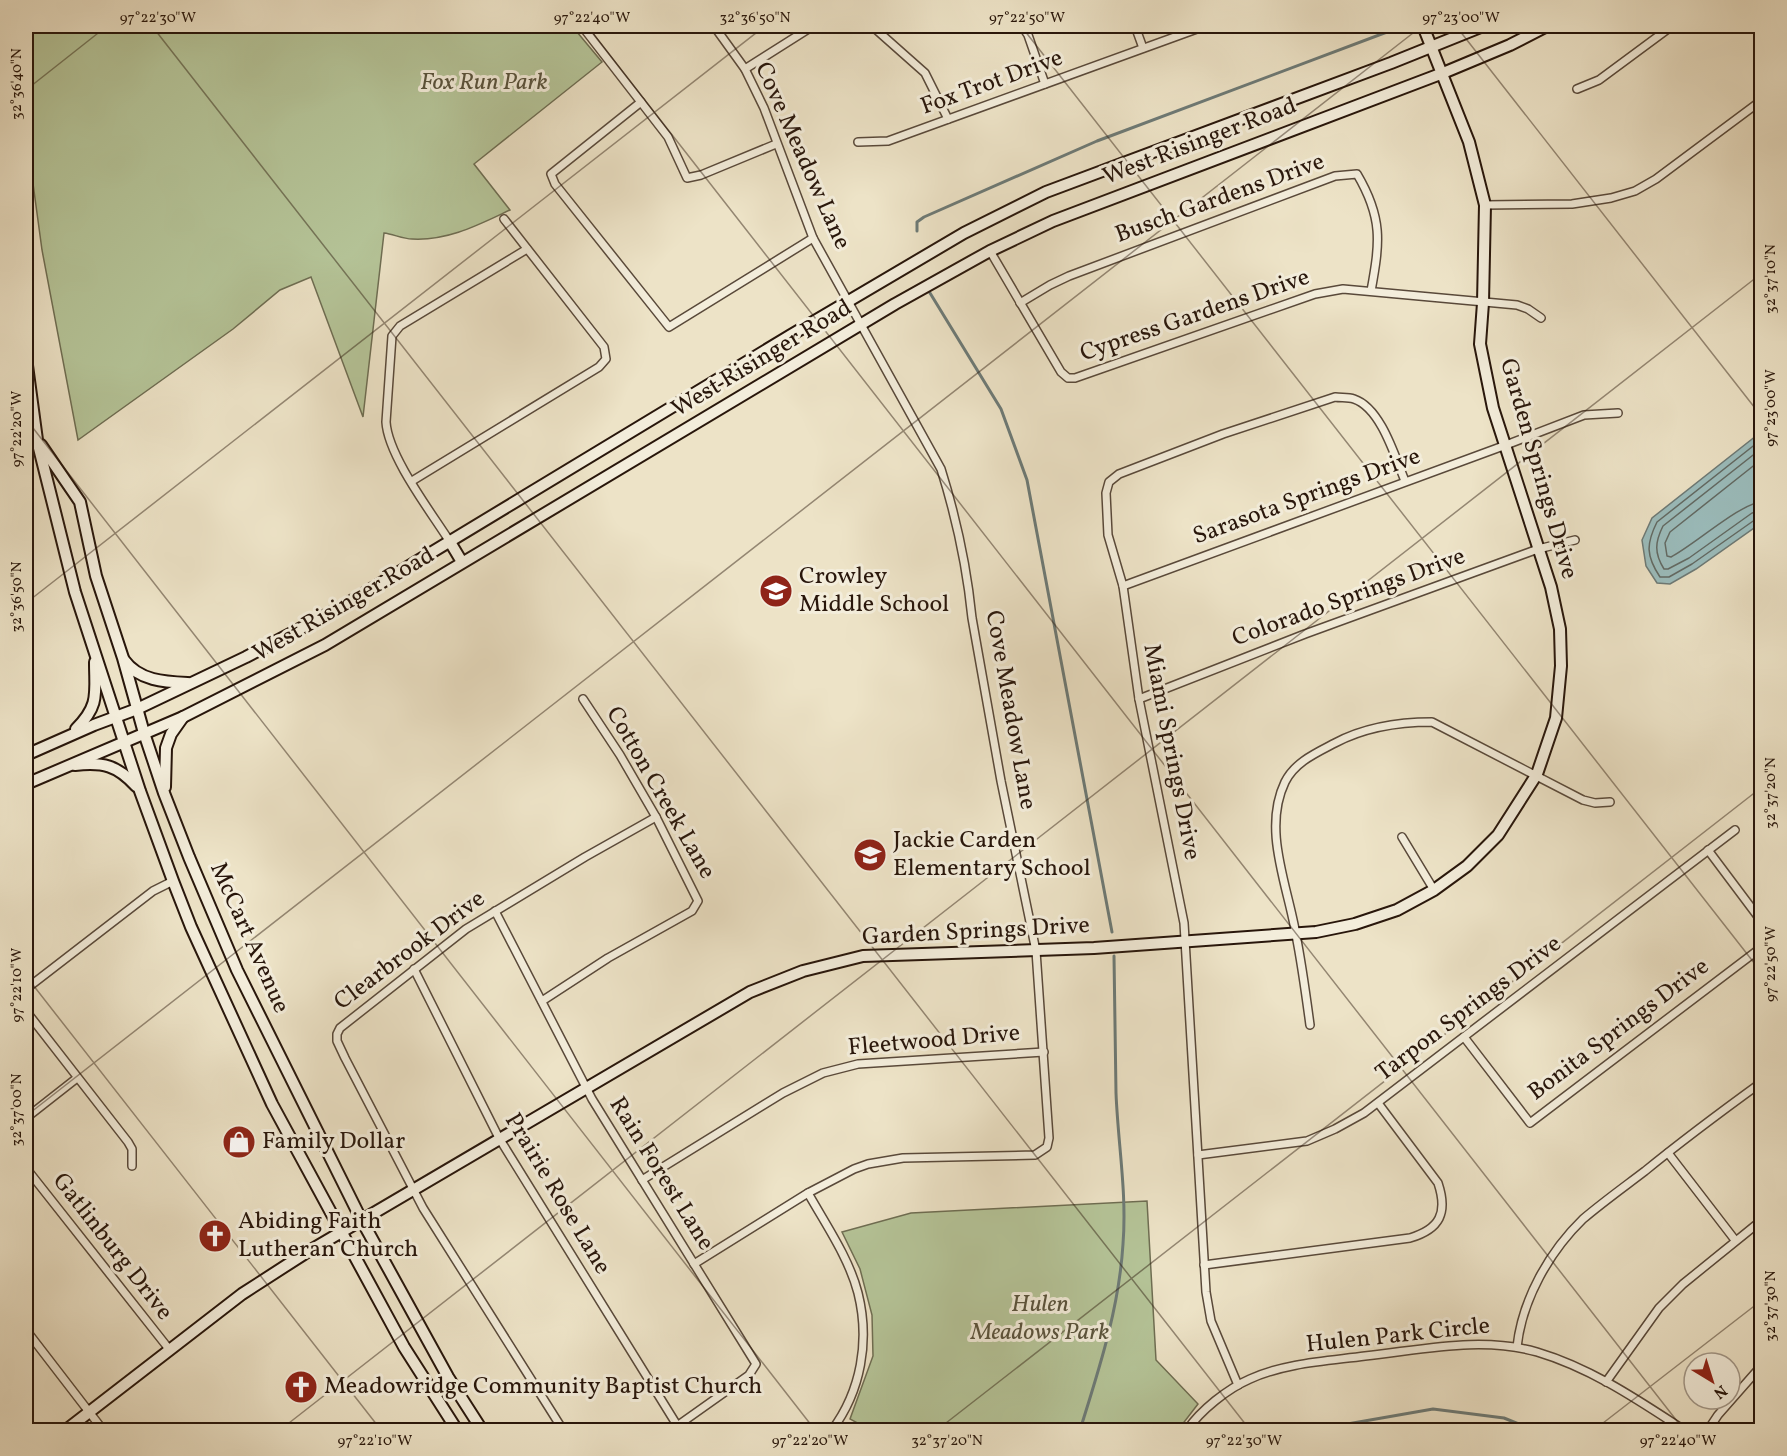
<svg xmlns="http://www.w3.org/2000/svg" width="1787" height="1456" font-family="Vollkorn,serif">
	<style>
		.green { fill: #b5c498; stroke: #6e6d52; stroke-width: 1.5 }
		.water { fill: #9bbdbd; stroke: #6d7a76; stroke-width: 1.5 }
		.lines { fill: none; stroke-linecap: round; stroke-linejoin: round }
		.shore { stroke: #626a64; stroke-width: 1.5 }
		.stream { stroke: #6d7a76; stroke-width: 3 }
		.street-casing { stroke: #59493a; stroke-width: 10 }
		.secondary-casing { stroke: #28160b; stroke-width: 14 }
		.street { stroke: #f3eddb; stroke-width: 7 }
		.secondary { stroke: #f3eddb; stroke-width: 10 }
		.ticks { fill: none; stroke: #28160b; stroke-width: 1.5; stroke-opacity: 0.45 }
		.labels { text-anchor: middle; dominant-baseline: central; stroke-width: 6; stroke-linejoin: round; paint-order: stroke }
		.park-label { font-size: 24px; font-style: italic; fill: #59533c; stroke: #f3eddb }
		.street-label { font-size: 24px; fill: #28160b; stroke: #f3eddb }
		.poi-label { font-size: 24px; fill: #28160b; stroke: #f3eddb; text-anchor: start }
		.neatline { fill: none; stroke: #28160b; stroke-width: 2 }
		.ticks-label { font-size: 15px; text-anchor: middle; fill: #28160b }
	</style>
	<rect width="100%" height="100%" fill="#ede3c7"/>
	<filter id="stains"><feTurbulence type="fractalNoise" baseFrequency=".00333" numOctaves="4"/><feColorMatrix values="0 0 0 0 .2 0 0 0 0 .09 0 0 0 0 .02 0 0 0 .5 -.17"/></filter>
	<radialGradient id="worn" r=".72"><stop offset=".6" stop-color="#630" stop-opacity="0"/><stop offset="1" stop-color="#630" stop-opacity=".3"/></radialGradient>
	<g class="green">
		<path d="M 26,26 L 572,26 L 602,62 L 474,164 L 510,210 C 478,225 448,241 412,239 C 403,239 393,234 384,233 L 363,417 L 311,277 L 280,290 L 233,329 L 78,440 L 42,250 L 26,132 Z"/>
		<path d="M 1147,1201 L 1156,1360 L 1198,1404 L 1178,1430 L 870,1430 L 850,1419 L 873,1356 L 872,1315 L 860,1269 L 842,1232 L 911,1213 Z"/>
	</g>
	<path class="water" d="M 1761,432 L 1761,523 L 1696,569 L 1670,584 L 1657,583 L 1646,566 L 1642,540 L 1652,518 Z"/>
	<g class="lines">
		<g class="shore">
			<path d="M 1762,439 L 1657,522 C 1646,544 1646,556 1660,577 L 1669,577 L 1692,564 L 1756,519 L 1762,518"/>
			<path d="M 1762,448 L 1663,526 C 1655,542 1654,553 1664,569 L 1668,569 L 1689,558 L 1752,513 L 1762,511"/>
			<path d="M 1762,459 L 1670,532 L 1665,543 L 1667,556 L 1671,557 C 1693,546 1742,502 1762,502"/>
		</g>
		<g class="stream">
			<path d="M 917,231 L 917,222 L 924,217 L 1097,141 L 1403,26"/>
			<path d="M 930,293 L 1001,409 L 1027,480 L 1112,932"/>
			<path d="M 1080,1430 C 1099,1369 1119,1309 1123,1244 C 1127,1193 1118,1144 1116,1093 C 1115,1048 1115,1002 1114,956"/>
			<path d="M 1123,1430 L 1161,1425 L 1172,1428"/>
			<path d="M 1313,1430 L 1433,1409 L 1504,1418 L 1534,1430"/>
		</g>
		<g class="street-casing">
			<g id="street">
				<path d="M 582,26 L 668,137 L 687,178 L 701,175 L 776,144"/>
				<path d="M 872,26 L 925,73 L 948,119"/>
				<path d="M 1022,26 L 1028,35 L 1045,84"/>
				<path d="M 1135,26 L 1143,48"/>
				<path d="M 745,69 L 813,26"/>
				<path d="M 1577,89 L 1599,80 L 1672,26"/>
				<path d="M 641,102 L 551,174 L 555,184 L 669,327 L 813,238"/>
				<path d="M 858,142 L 888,141 L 1205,26"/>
				<path d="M 1485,205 L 1572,204 L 1611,198 L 1635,191 L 1656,179 L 1762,100"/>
				<path d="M 990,251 L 1061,372 L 1068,378 L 1075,378 L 1315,294 L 1343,289 L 1517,305 L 1528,309 L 1541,318"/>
				<path d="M 1020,303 L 1050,285 L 1069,276 L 1335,176 L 1357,174 C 1383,218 1380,242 1371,291"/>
				<path d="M 412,481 L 599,367 L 606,359 L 604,347 L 504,219"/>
				<path d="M 450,542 C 431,512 388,456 386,422 L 392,336 L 400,326 L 527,249"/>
				<path d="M 1123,586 L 1506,445 L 1584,415 L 1618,413"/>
				<path d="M 1139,699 L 1305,634 L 1538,549 L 1575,540"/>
				<path d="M 1402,837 L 1434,890"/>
				<path d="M 1708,850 L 1762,922"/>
				<path d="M 495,911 L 592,1099 L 756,1364 L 749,1375 L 677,1426"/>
				<path d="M 414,969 L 499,1138 L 680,1430"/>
				<path d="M 26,989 L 153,891 L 173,881"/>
				<path d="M 542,1001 L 608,958 L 692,911 L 698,901 L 656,817 L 620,755 L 583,699"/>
				<path d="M 26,1011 L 128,1142 L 132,1149 L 132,1166"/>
				<path d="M 1310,1025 C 1306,995 1302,965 1296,935 C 1288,886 1262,830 1285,782 C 1295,762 1316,753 1335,743 C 1365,727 1397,722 1432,722 L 1583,800 L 1595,803 L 1610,802"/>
				<path d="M 1464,1037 L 1530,1123 L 1762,947"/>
				<path d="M 26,1118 L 77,1078"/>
				<path d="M 1668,1153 L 1735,1240"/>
				<path d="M 1198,1155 L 1307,1141 L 1335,1129 L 1364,1113 L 1735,830"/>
				<path d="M 26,1168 L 169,1349"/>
				<path d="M 642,1180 L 783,1093 L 823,1073 L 858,1064 L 1044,1052"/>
				<path d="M 808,1193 C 826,1225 849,1258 858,1293 C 870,1341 861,1391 832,1430"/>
				<path d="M 694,1264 L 808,1193 L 854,1169 L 868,1164 L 903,1158 L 1035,1155 L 1047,1147 L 1049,1138 L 1036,951 L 1001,781 L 972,618 C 967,568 956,517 941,469 L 813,238 L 764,108 L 745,69 L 714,26"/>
				<path d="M 1204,1265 L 1410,1238 C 1440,1229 1448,1213 1438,1183 L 1378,1103"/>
				<path d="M 26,1330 L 103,1430"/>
				<path d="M 1517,1347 C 1522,1300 1549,1252 1583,1219 C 1603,1202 1624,1187 1645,1171 C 1683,1140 1722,1111 1762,1082"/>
				<path d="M 1606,1382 L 1659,1308 L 1683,1284 L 1762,1220"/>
				<path d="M 1238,1385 L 1211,1321 L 1206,1292 L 1184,923 L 1139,699 L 1123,586 L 1108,535 L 1106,493 L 1109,482 L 1119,474 L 1223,434 L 1335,397 C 1341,398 1348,397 1354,399 C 1381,408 1395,457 1405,481"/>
				<path d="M 563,1430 L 423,1208 L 345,1058 L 337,1041 L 337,1034 L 340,1028 L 466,929 L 585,857 L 656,817"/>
				<path d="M 1187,1430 C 1201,1410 1227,1389 1250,1379 C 1285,1363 1327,1361 1365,1356 C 1422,1350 1481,1336 1537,1352 C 1591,1368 1638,1400 1684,1430"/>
				<path d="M 1708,1430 L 1718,1415 L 1762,1365"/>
			</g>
		</g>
		<g class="secondary-casing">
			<g id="secondary">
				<path d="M 26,358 L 37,440 L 75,592 L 140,791 L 173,881 L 191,927 L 272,1104 L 404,1347 L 457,1430"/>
				<path d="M 41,445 L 80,502 L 96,576 L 123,658 L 144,733 L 164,793 L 189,857 L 237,970 L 361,1219 L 448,1377 L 482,1430"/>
				<path d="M 450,542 L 462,562"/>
				<path d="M 124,660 C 139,681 165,682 188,683"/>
				<path d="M 76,729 C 100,705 95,693 95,662"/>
				<path d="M 26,755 L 94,725 L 137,709 L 246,657 L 343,606 L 791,335 L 964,233 L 1046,192 L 1391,63 L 1483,26"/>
				<path d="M 75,765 C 103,762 117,765 136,786"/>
				<path d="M 26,784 L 183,717 L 325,645 L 895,304 L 990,251 L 1053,221 L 1443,73 L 1510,45 L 1547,26"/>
				<path d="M 165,787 L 166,748 L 171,734 L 183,717"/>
				<path d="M 66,1430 L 242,1294 L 304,1254 L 750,992 L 803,971 L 863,956 L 1094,948 L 1316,932 L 1355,924 L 1397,910 L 1434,890 L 1467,866 L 1498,835 L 1537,774 L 1556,718 L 1561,666 L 1560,629 L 1551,587 L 1493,408 L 1480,344 L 1483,303 L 1485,205 L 1469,142 L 1423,26"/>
			</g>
		</g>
		<use href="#street" class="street"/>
		<use href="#secondary" class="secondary"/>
	</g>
	<path class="ticks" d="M 152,26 L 1250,1430M 587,26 L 1684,1430M 1021,26 L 1762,973M 1456,26 L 1762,417M 26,90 L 107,26M 26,419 L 815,1430M 26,603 L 765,26M 26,976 L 381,1430M 26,1116 L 1422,26M 280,1430 L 1762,273M 937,1430 L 1762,787M 1594,1430 L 1762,1300"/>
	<defs>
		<g id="school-disc" transform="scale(1.725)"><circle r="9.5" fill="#8f2418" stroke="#f3eddb"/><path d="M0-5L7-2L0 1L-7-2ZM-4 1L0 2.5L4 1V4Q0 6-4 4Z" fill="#fff"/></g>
		<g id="shop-disc" transform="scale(1.725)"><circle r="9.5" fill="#8f2418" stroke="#f3eddb"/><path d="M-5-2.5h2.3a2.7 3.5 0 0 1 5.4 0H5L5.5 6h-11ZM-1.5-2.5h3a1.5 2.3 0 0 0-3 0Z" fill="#fff"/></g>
		<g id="church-disc" transform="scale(1.725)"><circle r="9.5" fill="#8f2418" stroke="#f3eddb"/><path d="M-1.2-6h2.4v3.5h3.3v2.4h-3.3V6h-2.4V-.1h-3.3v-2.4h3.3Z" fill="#fff"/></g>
	</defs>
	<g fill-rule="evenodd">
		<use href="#school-disc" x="776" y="591"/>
		<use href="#school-disc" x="870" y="855"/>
		<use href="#shop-disc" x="239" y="1142"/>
		<use href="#church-disc" x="215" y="1236"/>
		<use href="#church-disc" x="301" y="1387"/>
	</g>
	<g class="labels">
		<g class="park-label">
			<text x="484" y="83">Fox Run Park</text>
			<text x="1040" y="1305">Hulen<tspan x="1040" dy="28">Meadows Park</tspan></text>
		</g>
		<g class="street-label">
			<text transform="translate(992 83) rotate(-20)">Fox Trot Drive</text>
			<text transform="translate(1200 142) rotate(-21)">West Risinger Road</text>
			<text transform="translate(802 156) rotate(66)">Cove Meadow Lane</text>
			<text transform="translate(1220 199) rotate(-20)">Busch Gardens Drive</text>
			<text transform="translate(1195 316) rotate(-19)">Cypress Gardens Drive</text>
			<text transform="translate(762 359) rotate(-31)">West Risinger Road</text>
			<text transform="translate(1538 469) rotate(74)">Garden Springs Drive</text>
			<text transform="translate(1307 497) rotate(-20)">Sarasota Springs Drive</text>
			<text transform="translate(1349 598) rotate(-20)">Colorado Springs Drive</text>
			<text transform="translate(344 605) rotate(-30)">West Risinger Road</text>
			<text transform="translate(1010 710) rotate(80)">Cove Meadow Lane</text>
			<text transform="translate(1171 752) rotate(79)">Miami Springs Drive</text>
			<text transform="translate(660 793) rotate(60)">Cotton Creek Lane</text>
			<text transform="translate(976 932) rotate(-3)">Garden Springs Drive</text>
			<text transform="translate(249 938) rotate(66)">McCart Avenue</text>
			<text transform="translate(410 951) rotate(-37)">Clearbrook Drive</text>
			<text transform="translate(1469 1009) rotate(-37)">Tarpon Springs Drive</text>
			<text transform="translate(1619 1030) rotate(-37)">Bonita Springs Drive</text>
			<text transform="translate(934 1041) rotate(-5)">Fleetwood Drive</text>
			<text transform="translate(661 1174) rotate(58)">Rain Forest Lane</text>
			<text transform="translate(557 1194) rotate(59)">Prairie Rose Lane</text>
			<text transform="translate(112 1247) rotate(52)">Gatlinburg Drive</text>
			<text transform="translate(1398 1336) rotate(-6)">Hulen Park Circle</text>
		</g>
		<g class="poi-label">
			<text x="799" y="577">Crowley<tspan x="799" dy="28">Middle School</tspan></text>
			<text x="893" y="841">Jackie Carden<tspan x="893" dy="28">Elementary School</tspan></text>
			<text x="262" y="1142">Family Dollar</text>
			<text x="238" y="1222">Abiding Faith<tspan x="238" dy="28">Lutheran Church</tspan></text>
			<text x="324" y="1387">Meadowridge Community Baptist Church</text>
		</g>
	</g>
	<rect width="1787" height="1456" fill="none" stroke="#ede3c7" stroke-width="66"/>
	<g transform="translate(1712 1381) rotate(142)"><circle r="28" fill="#f3eddb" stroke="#a29788" stroke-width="1.5"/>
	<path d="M0-4.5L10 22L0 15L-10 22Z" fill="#8f2418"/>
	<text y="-9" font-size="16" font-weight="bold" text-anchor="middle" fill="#28160b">N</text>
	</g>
	<rect x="33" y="33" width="1721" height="1390" class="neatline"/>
	<g class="ticks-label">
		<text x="158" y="22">97°22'30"W</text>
		<text x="592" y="22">97°22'40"W</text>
		<text x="755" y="22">32°36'50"N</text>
		<text x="1027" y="22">97°22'50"W</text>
		<text x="1461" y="22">97°23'00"W</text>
		<text transform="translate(16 84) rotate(-90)" y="5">32°36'40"N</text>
		<text transform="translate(1770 279) rotate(-90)" y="5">32°37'10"N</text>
		<text transform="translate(1770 408) rotate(-90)" y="5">97°23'00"W</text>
		<text transform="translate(16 429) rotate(-90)" y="5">97°22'20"W</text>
		<text transform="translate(16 597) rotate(-90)" y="5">32°36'50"N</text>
		<text transform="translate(1770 793) rotate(-90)" y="5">32°37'20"N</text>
		<text transform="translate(1770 964) rotate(-90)" y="5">97°22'50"W</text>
		<text transform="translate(16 985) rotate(-90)" y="5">97°22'10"W</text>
		<text transform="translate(16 1110) rotate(-90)" y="5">32°37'00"N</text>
		<text transform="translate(1770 1306) rotate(-90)" y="5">32°37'30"N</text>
		<text x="375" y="1445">97°22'10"W</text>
		<text x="810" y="1445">97°22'20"W</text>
		<text x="947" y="1445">32°37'20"N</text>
		<text x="1244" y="1445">97°22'30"W</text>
		<text x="1678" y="1445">97°22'40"W</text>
	</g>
	<rect width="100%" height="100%" filter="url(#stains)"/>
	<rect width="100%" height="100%" fill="url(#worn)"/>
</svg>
